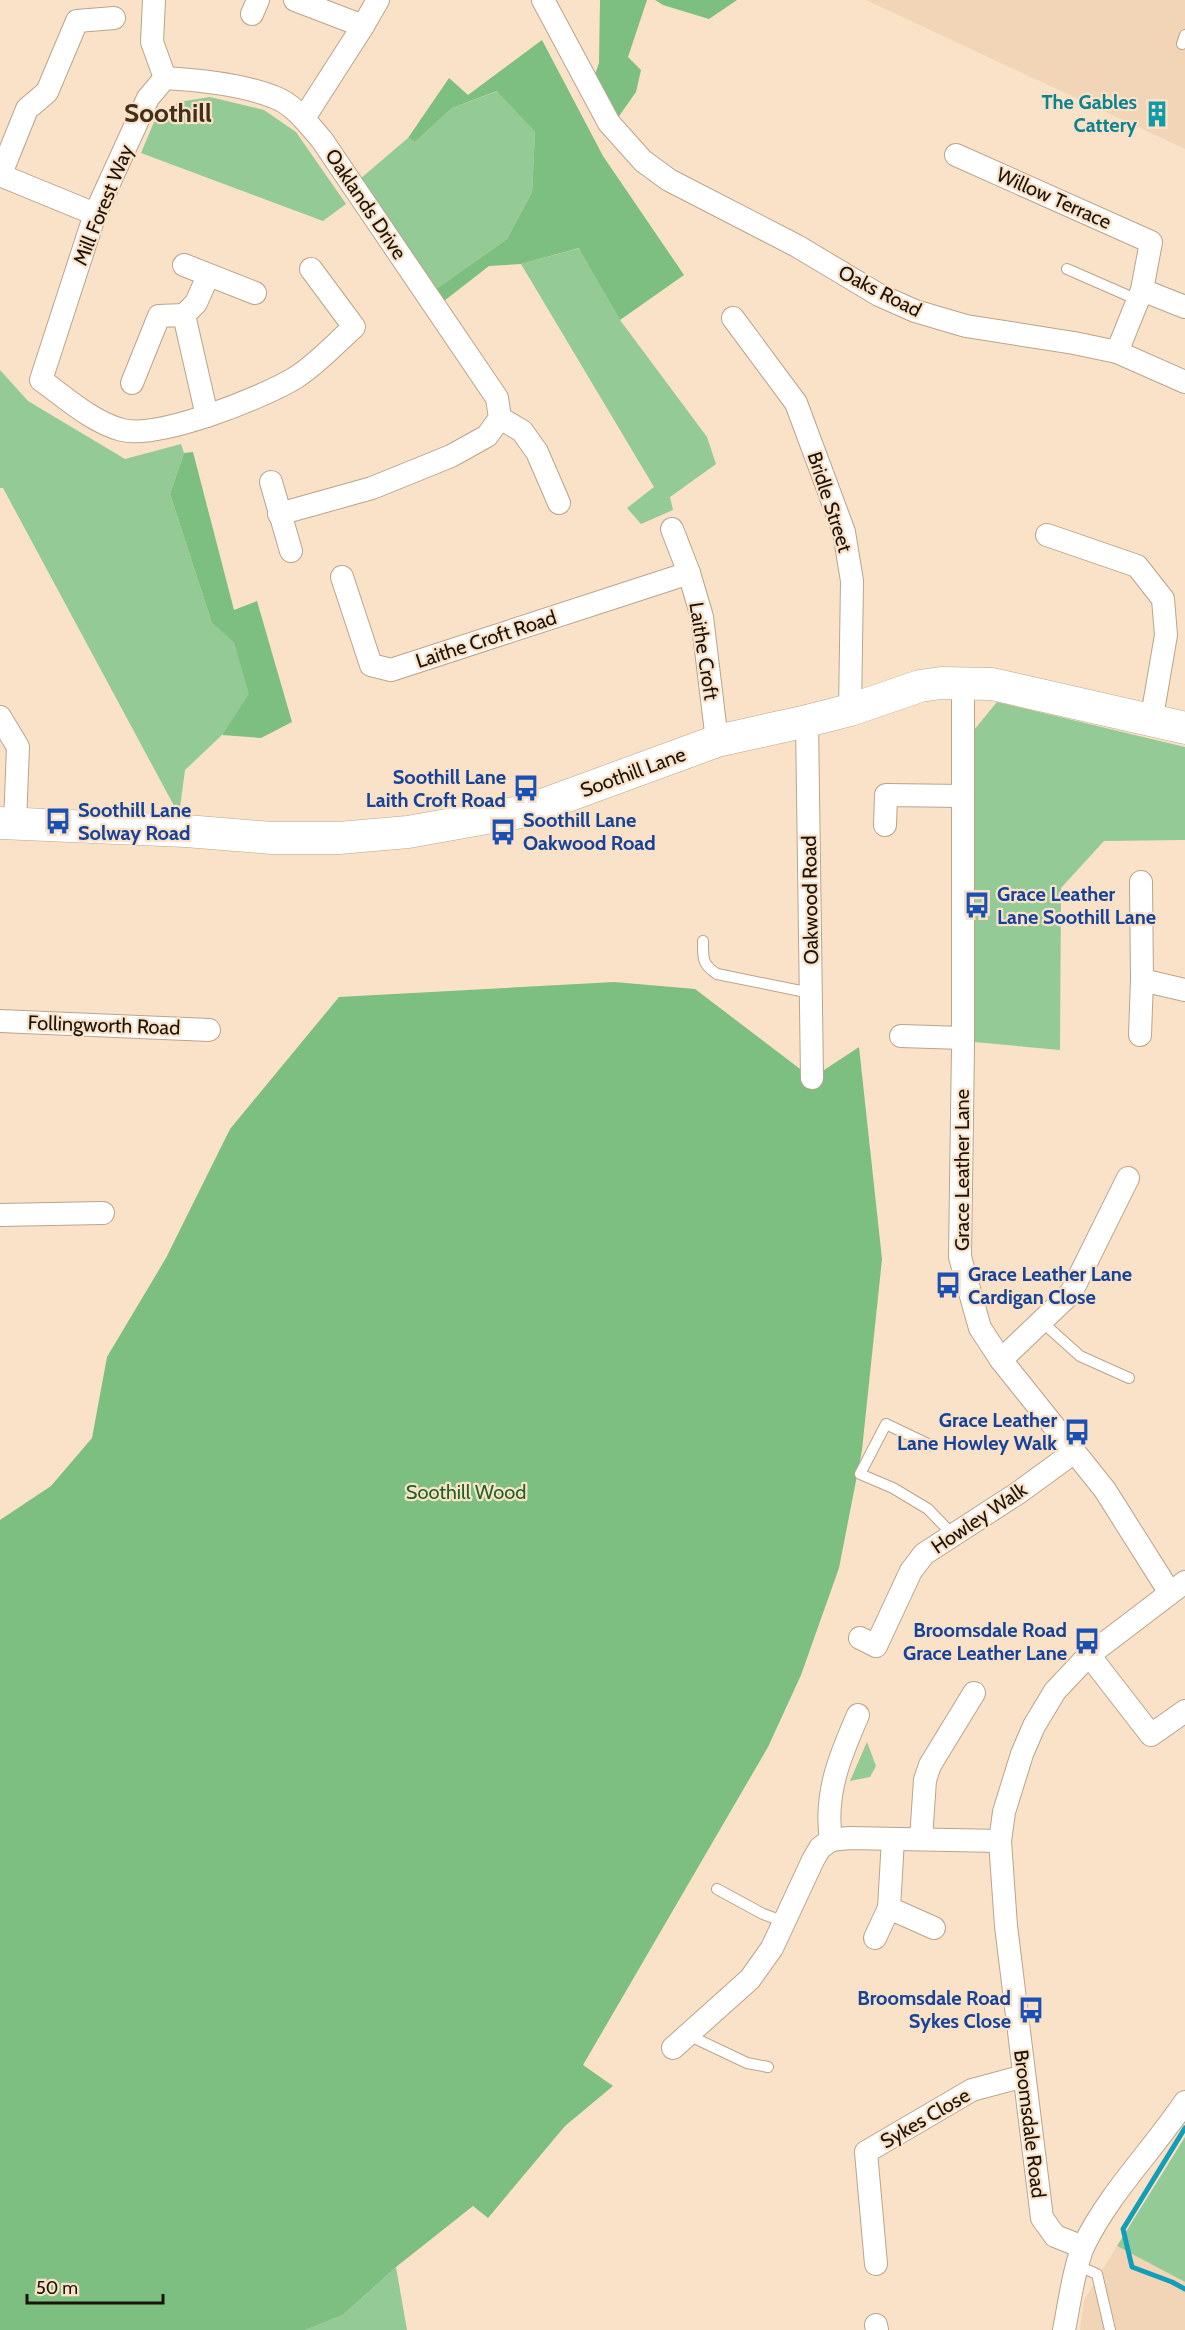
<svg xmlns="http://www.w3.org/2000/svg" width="1185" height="2330" font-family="Cabin,sans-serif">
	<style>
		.built { fill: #f1d5b6 }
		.green { fill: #94ca96 }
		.forest { fill: #7cbf80 }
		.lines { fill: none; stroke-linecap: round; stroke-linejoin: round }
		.stream { stroke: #129db9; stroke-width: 5 }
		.service-casing { stroke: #baa48c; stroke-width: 12 }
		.minor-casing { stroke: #baa48c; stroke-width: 24 }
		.secondary-casing { stroke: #baa48c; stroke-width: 33 }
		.service { stroke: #fff; stroke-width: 10 }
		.minor { stroke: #fff; stroke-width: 22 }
		.secondary { stroke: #fff; stroke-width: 32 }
		.labels { text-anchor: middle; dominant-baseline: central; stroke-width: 4.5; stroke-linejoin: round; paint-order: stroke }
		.culture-label { font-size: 20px; font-weight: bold; fill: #0d838f; stroke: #f9e2c8; text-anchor: end }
		.street-label { font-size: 20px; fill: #1b130a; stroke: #f9e2c8 }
		.transit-label { font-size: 20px; font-weight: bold; fill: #164399; stroke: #f9e2c8; text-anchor: end }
		.park-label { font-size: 20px; fill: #1d6227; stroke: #f9e2c8 }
		.district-label { font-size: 26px; font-weight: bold; fill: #412f1a; stroke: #f9e2c8 }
	</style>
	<rect width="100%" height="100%" fill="#f9e2c8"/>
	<g class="built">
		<path d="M 866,0 L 1185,0 L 1185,149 L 1183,148 Z"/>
		<path d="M 1117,2246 L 1185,2282 L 1185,2330 L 1080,2330 L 1084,2300 Z"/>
	</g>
	<g class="green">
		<path d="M 498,91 L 535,132 L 532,192 L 507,239 L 436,289 L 360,179 L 408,138 L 415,142 L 452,108 Z"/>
		<path d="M 210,97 L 264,110 L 296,132 L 346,204 L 323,221 L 141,153 L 154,122 L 178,102 Z"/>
		<path d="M 580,248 L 620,320 L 707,437 L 716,464 L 670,497 L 673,510 L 641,524 L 627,508 L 654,487 L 521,264 Z"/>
		<path d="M 0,370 L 28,401 L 125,459 L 181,444 L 184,453 L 170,494 L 212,623 L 234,641 L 250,694 L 222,735 L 185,770 L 179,815 L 3,488 L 0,488 Z"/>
		<path d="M 997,702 L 1185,747 L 1185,840 L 1104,841 L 1061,888 L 1060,1050 L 974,1042 L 974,730 Z"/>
		<path d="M 867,1742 L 876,1766 L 870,1777 L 850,1781 Z"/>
		<path d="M 1185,2137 L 1185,2282 L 1117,2246 Z"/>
		<path d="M 396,2267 L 407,2330 L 305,2330 L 343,2315 Z"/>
	</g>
	<g class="forest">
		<path d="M 600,0 L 647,0 L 628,57 L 641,70 L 636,92 L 617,119 L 592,83 L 599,63 Z"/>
		<path d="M 655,0 L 737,0 L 709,19 L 663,5 Z"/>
		<path d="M 542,40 L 603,156 L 684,275 L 620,320 L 579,248 L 521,264 L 489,266 L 444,301 L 436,289 L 507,239 L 532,192 L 535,132 L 497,91 L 452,108 L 415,142 L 408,138 L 449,78 L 468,95 Z"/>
		<path d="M 193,452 L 234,610 L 257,601 L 292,722 L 261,738 L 222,735 L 249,694 L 234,642 L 212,623 L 170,494 L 184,453 Z"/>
		<path d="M 614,982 L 695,989 L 812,1078 L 859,1047 L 882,1259 L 862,1450 L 839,1568 L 801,1675 L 768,1747 L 583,2065 L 613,2086 L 565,2126 L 488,2218 L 473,2206 L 396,2267 L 343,2315 L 305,2330 L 0,2330 L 0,1520 L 51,1486 L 92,1438 L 107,1357 L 166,1258 L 230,1129 L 339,997 Z"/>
	</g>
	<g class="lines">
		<path class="stream" d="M 1185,2128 L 1123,2229 L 1132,2267 L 1172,2282 L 1185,2289"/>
		<g class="service-casing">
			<g id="service">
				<path d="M 1182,44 L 1185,35"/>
				<path d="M 1067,269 L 1138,300"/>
				<path d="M 703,941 C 703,959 702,964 717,974 L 811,993"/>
				<path d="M 1041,1321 L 1080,1356 L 1129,1378"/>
				<path d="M 932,1446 L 886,1424 L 860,1474 L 893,1488 L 928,1509 L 953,1535"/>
				<path d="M 717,1889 L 763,1914 L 785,1922"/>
				<path d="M 688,2035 L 747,2063 L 768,2067"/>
				<path d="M 1078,2266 L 1097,2274 L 1110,2330"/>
			</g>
		</g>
		<g class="minor-casing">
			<g id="minor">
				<path d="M 154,0 L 152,42 L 165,78"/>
				<path d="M 295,0 L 363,26"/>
				<path d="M 543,0 L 609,123 L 643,161 L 669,180 L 797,246 L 879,295 L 915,311 L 966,326 L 1074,343 L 1117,352 L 1185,382"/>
				<path d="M 252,14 L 258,0"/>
				<path d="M 165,78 L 148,98 L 95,214 L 41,380 C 66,398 92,422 122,430 C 159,439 262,398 295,378 C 316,365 335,344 354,327 L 311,269"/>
				<path d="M 165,78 C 200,80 241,84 274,97 C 294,104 309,125 322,140 L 497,398 L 500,418 L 487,436 L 451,456 L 372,488 L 279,514"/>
				<path d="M 304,118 L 363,26 L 378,0"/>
				<path d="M 956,155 L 1151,242 L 1142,290 L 1117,352"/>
				<path d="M 0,175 L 95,214"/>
				<path d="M 0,176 L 27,109 L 47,92 L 77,21 L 114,18"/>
				<path d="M 184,265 L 255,293"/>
				<path d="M 1142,290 L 1185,307"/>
				<path d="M 184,315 L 207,416"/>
				<path d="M 733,318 L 796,403 L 844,532 L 852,581 L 850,710"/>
				<path d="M 132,383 L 159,316 L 184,315 L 196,303 L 208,276"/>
				<path d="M 500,418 L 522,431 L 537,452 L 559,503"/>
				<path d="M 271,482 L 291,551"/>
				<path d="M 672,529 L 689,573 L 702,617 L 717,741"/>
				<path d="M 1047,535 L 1137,566 L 1163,599 L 1166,635 L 1154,705 L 1154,721"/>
				<path d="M 342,577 L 371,665 L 391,670 L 689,573"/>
				<path d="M 963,682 L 963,1046 L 960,1257 L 980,1328 L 1001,1360 L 1105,1490 L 1170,1593"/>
				<path d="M 0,717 L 18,747 L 15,823"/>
				<path d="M 807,721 L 812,1078"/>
				<path d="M 885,825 L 886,795 L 963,796"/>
				<path d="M 1141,882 L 1142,980 L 1185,990"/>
				<path d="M 0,1021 L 209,1030"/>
				<path d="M 1140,1035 L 1142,980"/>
				<path d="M 901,1036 L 963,1038"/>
				<path d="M 0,1215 L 103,1213"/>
				<path d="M 1001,1360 L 1071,1293 L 1128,1178"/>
				<path d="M 860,1638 L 876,1646 L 911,1571 L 924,1554 L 1018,1493 L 1073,1453"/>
				<path d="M 1089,1655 L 1151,1735 L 1185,1711"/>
				<path d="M 893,1839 L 889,1908 L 934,1928"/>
				<path d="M 921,1839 L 925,1780 L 930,1765 L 974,1693"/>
				<path d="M 831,1840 L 849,1838 L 1000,1841"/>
				<path d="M 875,1938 L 889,1908"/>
				<path d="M 673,2048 L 750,1979 L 772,1948 L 813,1860 L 820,1848 L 831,1840 C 824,1794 840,1756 858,1715"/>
				<path d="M 1083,2247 L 1055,2236 L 1042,2218 L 1006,1926 L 1000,1841 L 1004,1812 L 1022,1754 L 1034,1726 L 1055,1691 L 1089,1655 L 1185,1582"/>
				<path d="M 876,2264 L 866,2152 L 972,2090 L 1024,2076"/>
				<path d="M 876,2325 L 877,2330"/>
				<path d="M 1064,2330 C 1069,2306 1074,2266 1084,2245 C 1110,2192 1152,2151 1185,2102"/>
			</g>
		</g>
		<g class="secondary-casing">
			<path id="secondary" d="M 0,823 L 186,831 L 272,838 L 339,838 L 408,832 L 526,811 L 717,741 L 807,721 L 850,710 L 920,686 L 941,683 L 992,684 L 1185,728"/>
		</g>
		<use href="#service" class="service"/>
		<use href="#minor" class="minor"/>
		<use href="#secondary" class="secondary"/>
	</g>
	<defs>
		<g id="building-bare" transform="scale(2.07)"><path d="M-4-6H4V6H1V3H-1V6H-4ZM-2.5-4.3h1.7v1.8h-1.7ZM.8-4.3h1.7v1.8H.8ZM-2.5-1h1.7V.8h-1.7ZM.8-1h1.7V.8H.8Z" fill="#0f9aa8" stroke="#f9e2c8" stroke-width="2.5" paint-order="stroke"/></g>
		<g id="bus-bare" transform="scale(2.07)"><path d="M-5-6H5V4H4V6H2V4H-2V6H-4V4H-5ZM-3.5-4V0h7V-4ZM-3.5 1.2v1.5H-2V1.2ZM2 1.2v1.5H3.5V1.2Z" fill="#1a4fb4" stroke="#f9e2c8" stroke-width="2.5" paint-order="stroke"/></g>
	</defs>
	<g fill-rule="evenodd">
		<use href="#building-bare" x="1157" y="114"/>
		<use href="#bus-bare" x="526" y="788"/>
		<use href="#bus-bare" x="58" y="821"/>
		<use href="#bus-bare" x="503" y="832"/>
		<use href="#bus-bare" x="977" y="905"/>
		<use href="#bus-bare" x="948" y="1285"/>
		<use href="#bus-bare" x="1077" y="1432"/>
		<use href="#bus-bare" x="1087" y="1641"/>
		<use href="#bus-bare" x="1031" y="2010"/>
	</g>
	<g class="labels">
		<g class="culture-label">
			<text x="1137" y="102">The Gables<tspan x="1137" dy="23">Cattery</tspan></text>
		</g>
		<g class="street-label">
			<text transform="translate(1054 198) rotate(24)">Willow Terrace</text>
			<text transform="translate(366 204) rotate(56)">Oaklands Drive</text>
			<text transform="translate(103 205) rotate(-68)">Mill Forest Way</text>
			<text transform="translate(880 291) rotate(27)">Oaks Road</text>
			<text transform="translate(830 502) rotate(72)">Bridle Street</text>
			<text transform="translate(486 639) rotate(-18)">Laithe Croft Road</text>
			<text transform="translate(704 651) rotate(81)">Laithe Croft</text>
			<text transform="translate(633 772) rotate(-20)">Soothill Lane</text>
			<text transform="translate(810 900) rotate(-91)">Oakwood Road</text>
			<text transform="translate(104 1025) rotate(2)">Follingworth Road</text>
			<text transform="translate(962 1170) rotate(-90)">Grace Leather Lane</text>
			<text transform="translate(979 1518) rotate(-34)">Howley Walk</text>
			<text transform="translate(925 2118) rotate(-30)">Sykes Close</text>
			<text transform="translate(1030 2124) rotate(83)">Broomsdale Road</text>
		</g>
		<g class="transit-label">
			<text x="506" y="777">Soothill Lane<tspan x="506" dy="23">Laith Croft Road</tspan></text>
			<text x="78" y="810" text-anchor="start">Soothill Lane<tspan x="78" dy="23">Solway Road</tspan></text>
			<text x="523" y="820" text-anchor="start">Soothill Lane<tspan x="523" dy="23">Oakwood Road</tspan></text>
			<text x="997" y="894" text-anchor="start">Grace Leather<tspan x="997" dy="23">Lane Soothill Lane</tspan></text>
			<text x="968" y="1274" text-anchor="start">Grace Leather Lane<tspan x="968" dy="23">Cardigan Close</tspan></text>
			<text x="1057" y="1420">Grace Leather<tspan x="1057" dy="23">Lane Howley Walk</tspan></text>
			<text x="1067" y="1630">Broomsdale Road<tspan x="1067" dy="23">Grace Leather Lane</tspan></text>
			<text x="1011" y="1998">Broomsdale Road<tspan x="1011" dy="23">Sykes Close</tspan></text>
		</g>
		<g class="park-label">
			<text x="466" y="1492">Soothill Wood</text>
		</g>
		<g class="district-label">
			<text x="168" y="113">Soothill</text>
		</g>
	</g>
	<path d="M27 2294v9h136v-9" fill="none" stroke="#1b130a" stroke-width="3"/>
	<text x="36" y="2294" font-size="18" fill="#1b130a" stroke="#f9e2c8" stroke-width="4.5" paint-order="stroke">50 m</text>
</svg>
